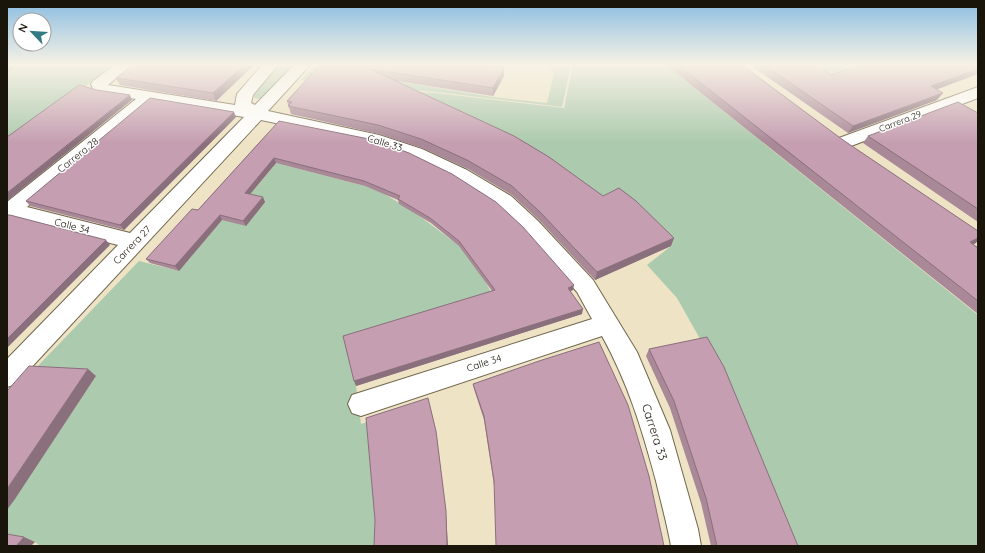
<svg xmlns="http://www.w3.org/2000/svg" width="985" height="553" font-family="Quicksand,sans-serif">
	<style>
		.green { fill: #accaae }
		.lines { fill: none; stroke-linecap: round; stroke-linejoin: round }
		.stream { fill: #76949c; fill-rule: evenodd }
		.minor-casing { stroke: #70664c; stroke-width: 2 }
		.minor { fill: #fff; fill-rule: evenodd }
		.wall { fill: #a98898 }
		.shaded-wall { fill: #8a6f7c }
		.building { fill: #c59eb1; stroke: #8a6f7c }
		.labels { text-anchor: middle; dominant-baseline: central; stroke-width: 3; stroke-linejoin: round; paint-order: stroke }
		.far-street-label { font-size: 9px; fill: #19150b; stroke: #fff }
		.street-label { font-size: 10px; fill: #19150b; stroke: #fff }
		.near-street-label { font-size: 12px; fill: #19150b; stroke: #fff }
	</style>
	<rect width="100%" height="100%" fill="#eee3c5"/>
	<g class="green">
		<path d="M 7,65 L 114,65 L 7,144 Z"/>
		<path d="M 277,65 L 294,65 L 264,97 C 260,99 258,100 254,97 L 258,85 Z"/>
		<path d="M 315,65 L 335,65 L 345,73 L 493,97 L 547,103 L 554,73 L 546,65 L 571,65 L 562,107 L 436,92 L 301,80 Z"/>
		<path d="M 573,65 L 666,65 L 978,315 L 978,546 L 789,546 L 717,369 L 677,298 L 647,265 L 671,246 L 600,205 L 418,92 L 435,93 L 564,108 Z"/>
		<path d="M 800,65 L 879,65 L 827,83 Z"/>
		<path d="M 272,162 L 365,186 L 383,193 L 414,212 L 461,247 L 484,279 L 493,296 L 356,386 L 361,424 L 367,422 L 377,523 L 376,546 L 40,546 L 35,542 L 7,536 L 7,510 L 96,376 L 32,372 L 139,261 L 179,271 L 222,220 L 247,198 L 273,167 Z"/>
	</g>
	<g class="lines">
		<path class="stream" d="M 12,65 L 17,65 L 7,73 L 7,69 Z"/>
		<g class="minor-casing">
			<g id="minor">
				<path d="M 115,65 L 132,65 L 108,85 L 235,105 L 237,94 L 262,65 L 278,65 L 253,95 L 251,103 L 255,105 L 294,65 L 310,65 L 268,111 L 379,135 L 422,149 L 467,170 L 511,196 L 538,221 L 593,280 L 637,352 L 670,430 L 698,529 L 701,546 L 671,546 C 667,524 661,502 656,481 C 642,429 628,383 602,336 L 361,416 L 352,413 L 348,404 L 352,395 L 592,319 L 577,292 L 524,231 L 497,206 L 453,178 L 410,157 L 375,144 L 261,120 L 16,384 L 7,387 L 7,359 L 118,245 L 14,218 L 7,220 L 7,202 L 136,99 L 100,93 L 94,91 L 91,84 L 93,81 ZM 152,102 L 244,117 L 130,233 L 27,207 Z"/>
				<path d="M 978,87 L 978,98 L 851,146 L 845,147 L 839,146 L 836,142 L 839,138 Z"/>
			</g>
		</g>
		<use href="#minor" class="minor"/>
	</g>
	<g class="wall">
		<path d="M 254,65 L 216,101 L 120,85 L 116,78 Z"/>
		<path d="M 320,65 L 504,68 L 504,76 L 493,96 L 397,81 L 671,246 L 595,280 L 539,220 L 512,195 L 468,169 L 422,148 L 379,134 L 291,114 L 287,101 Z"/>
		<path d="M 666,65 L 742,65 L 976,243 L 973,244 L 978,248 L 978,314 Z"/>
		<path d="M 750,65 L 816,65 L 831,75 L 978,66 L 978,72 L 975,75 L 937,89 L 937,100 L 848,133 Z"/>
		<path d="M 978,113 L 978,222 L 863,143 L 868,136 Z"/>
		<path d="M 236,117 L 124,230 L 30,206 L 26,201 Z"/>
		<path d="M 279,121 L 573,290 L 570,291 L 582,314 L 356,386 L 492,291 L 459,246 L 431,223 L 399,204 L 398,200 L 365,186 L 276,163 L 250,194 L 265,202 L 246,226 L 222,220 L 179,271 L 150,263 L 146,259 L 198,210 Z"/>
		<path d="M 649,349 L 798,546 L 711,546 L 701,503 L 670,408 L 646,356 Z"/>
		<path d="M 473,384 L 664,546 L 494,485 L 484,420 L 474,389 Z"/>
	</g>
	<g class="shaded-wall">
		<path d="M 244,65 L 254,65 L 216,101 L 213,93 Z"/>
		<path d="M 504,68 L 504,76 L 493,96 L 493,88 Z"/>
		<path d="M 978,69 L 978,72 L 975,75 L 925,94 L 931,86 Z"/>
		<path d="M 943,93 L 937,100 L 848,133 L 853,126 Z"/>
		<path d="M 130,95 L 132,100 L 7,201 L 7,193 Z"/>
		<path d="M 234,112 L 236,117 L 124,230 L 120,225 Z"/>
		<path d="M 274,158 L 276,163 L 247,198 L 245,193 Z"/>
		<path d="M 263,197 L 265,202 L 246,226 L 243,221 Z"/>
		<path d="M 220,215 L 222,220 L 179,271 L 175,266 Z"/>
		<path d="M 674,238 L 671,246 L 595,280 L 597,272 Z"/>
		<path d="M 978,238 L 978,240 L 976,243 L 962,249 L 970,242 Z"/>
		<path d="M 106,240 L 110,245 L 7,348 L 7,339 Z"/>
		<path d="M 574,285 L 573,290 L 567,293 L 568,288 Z"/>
		<path d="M 583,309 L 582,314 L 356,386 L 354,381 Z"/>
		<path d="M 88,369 L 96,376 L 15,499 L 7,510 L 7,489 Z"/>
		<path d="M 436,431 L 446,515 L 448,546 L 447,546 Z"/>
		<path d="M 24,537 L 35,542 L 31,546 L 16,546 Z"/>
	</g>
	<g class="building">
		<path d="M 133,65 L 244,65 L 213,93 L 116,78 Z"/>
		<path d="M 320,65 L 489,65 L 504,68 L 493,88 L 370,69 L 514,136 L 549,157 L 603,196 L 619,188 L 636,201 L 674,238 L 597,272 L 540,212 L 512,186 L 467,160 L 421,139 L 378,125 L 288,106 L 292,102 L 287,101 Z"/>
		<path d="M 678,65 L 742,65 L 843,140 L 978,231 L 978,238 L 970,242 L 978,248 L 978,301 Z"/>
		<path d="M 764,65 L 816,65 L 831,75 L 861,65 L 976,65 L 978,66 L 978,69 L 931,86 L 943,93 L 853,126 Z"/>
		<path d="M 79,85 L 97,90 L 130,95 L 7,193 L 7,137 Z"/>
		<path d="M 150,98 L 234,112 L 120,225 L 26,201 Z"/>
		<path d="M 958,102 L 978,113 L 978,209 L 868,136 Z"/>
		<path d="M 279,121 L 374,140 L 409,153 L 452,174 L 496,202 L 523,227 L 574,285 L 568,288 L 583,309 L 354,381 L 343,336 L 495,290 L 459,241 L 430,218 L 398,199 L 400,196 L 364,181 L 274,158 L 245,193 L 263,197 L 243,221 L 220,215 L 175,266 L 146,259 L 192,209 L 198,210 Z"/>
		<path d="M 7,215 L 10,215 L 106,240 L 7,339 Z"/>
		<path d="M 707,337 L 724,367 L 798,546 L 717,546 L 706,498 L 674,401 L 649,349 Z"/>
		<path d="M 599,342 L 628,405 L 649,476 L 664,546 L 496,546 L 494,481 L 484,416 L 473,384 L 539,361 Z"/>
		<path d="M 29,366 L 88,369 L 7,489 L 7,391 Z"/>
		<path d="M 428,398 L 436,431 L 446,511 L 447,546 L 374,546 L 375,520 L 366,418 Z"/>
		<path d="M 7,534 L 24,537 L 16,546 L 7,546 Z"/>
	</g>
	<linearGradient id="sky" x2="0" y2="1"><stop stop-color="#8abde2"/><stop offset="0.45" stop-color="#f7f2e5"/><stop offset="1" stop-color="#f7f2e5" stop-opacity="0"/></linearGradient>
	<rect width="985" height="143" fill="url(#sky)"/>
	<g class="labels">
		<g class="far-street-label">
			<text transform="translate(900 121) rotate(-21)">Carrera 29</text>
		</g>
		<g class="street-label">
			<text transform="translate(385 143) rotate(17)">Calle 33</text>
			<text transform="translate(78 155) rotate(-39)">Carrera 28</text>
			<text transform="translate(72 226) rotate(14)">Calle 34</text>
			<text transform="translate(132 245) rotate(-46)">Carrera 27</text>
			<text transform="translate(484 363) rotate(-18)">Calle 34</text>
		</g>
		<g class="near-street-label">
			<text transform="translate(655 432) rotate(72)">Carrera 33</text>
		</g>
	</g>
	<rect width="985" height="553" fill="none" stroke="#19150b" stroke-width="16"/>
	<g transform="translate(32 32) rotate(295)"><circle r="19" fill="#ffffff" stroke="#a3a19d"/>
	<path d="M0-3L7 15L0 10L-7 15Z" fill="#337b83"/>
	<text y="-6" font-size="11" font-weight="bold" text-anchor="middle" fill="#19150b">N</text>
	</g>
</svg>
